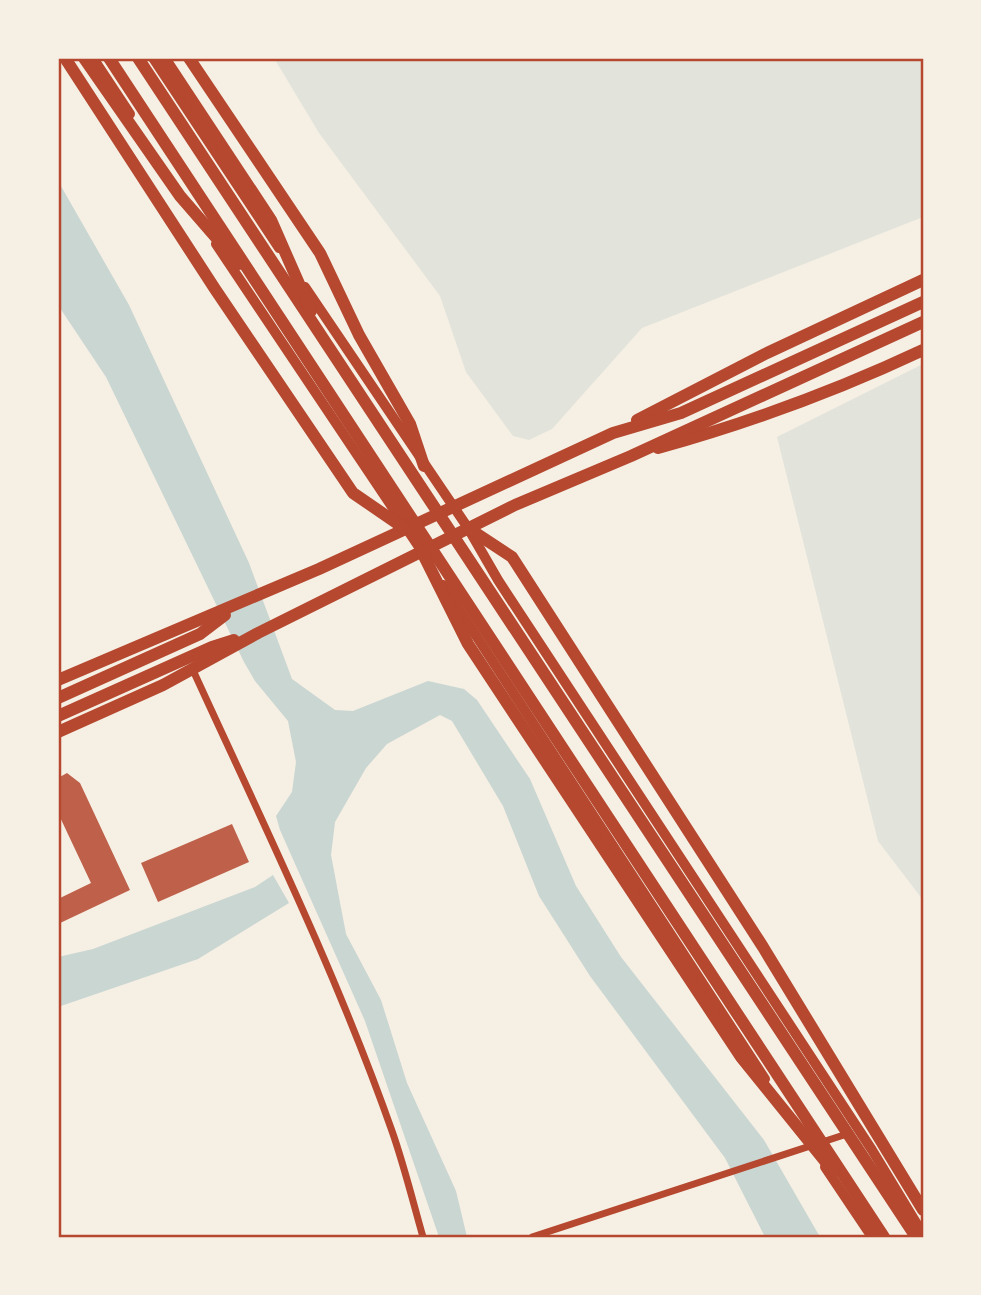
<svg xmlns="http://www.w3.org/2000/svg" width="981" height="1295" font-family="Montserrat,sans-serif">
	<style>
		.green { fill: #e2e4dc }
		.water { fill: #c9d6d2 }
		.building { fill: #bf614a }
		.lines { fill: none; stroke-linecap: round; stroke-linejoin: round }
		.minor { stroke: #b5482f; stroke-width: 7 }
		.secondary { stroke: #b5482f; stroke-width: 10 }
		.primary { stroke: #b5482f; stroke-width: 12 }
		.trunk { stroke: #b5482f; stroke-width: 12 }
		.neatline { fill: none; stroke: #b5482f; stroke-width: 2.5 }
	</style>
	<rect width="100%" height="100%" fill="#f6efe4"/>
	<g class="green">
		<path d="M 274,58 L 923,58 L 923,217 L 642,328 L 552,429 L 529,440 L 513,436 L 466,372 L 440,296 L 319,133 Z"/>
		<path d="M 923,364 L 923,900 L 878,841 L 777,437 Z"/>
	</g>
	<g class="water">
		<path d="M 58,181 L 129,305 L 249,563 L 292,679 L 335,710 L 353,711 L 428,681 L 464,689 L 477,700 L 530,779 L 576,886 L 621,957 L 764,1140 L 820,1237 L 765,1237 L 725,1158 L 590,976 L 539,896 L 503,806 L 452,721 L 440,715 L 387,744 L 366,768 L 335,822 L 331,855 L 346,934 L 381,1000 L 407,1083 L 456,1191 L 467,1237 L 439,1237 L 365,1021 L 280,830 L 276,816 L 292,792 L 296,762 L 288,721 L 255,681 L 244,662 L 106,377 L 58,305 Z"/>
		<path d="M 273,875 L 289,903 L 198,959 L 58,1007 L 58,957 L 93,949 L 255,887 Z"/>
	</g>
	<g class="building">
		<path d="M 67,773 L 80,783 L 130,890 L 58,924 L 58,899 L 91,883 L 58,813 L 58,778 Z"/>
		<path d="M 232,824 L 249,862 L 158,902 L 141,863 Z"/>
	</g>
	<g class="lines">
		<g class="minor">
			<path d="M 192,668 C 262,821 336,972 392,1131 C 404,1165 413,1202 423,1237"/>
			<path d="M 532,1237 L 850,1133"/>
		</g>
		<g class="secondary">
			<path d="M 93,58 L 130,114"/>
			<path d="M 153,58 L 279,248"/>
			<path d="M 216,244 L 425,556"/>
			<path d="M 305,287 L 468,528 L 498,580 L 872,1150 L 923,1234"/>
			<path d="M 443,585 L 765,1079"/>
			<path d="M 825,1167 L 872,1237"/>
		</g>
		<g class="primary">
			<path d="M 637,420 L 767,353 L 923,280"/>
			<path d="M 658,448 C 748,423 838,390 923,350"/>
			<path d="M 58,680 L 319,569 L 613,433 L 681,413 L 923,302"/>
			<path d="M 58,698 L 200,634 L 225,615"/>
			<path d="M 58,716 L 212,647 L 234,640"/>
			<path d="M 58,732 L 163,685 L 258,633 L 515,505 L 631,456 L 923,322"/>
		</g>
		<g class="trunk">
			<path d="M 65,58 L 215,289 L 353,493 L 404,528"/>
			<path d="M 84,58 L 180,196 L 239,264"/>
			<path d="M 109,58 L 884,1237"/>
			<path d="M 138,58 L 916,1237"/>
			<path d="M 164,58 L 271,220 L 311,311"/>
			<path d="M 189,58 L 320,253 L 359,335 L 410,424 L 424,466"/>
			<path d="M 468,528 L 512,557 L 763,947 L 923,1210"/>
			<path d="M 422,552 L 468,644 L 741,1057 L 833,1171"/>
		</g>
	</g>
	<rect width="981" height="1295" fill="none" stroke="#f6efe4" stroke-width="119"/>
	<rect x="60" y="60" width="862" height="1176" class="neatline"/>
</svg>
